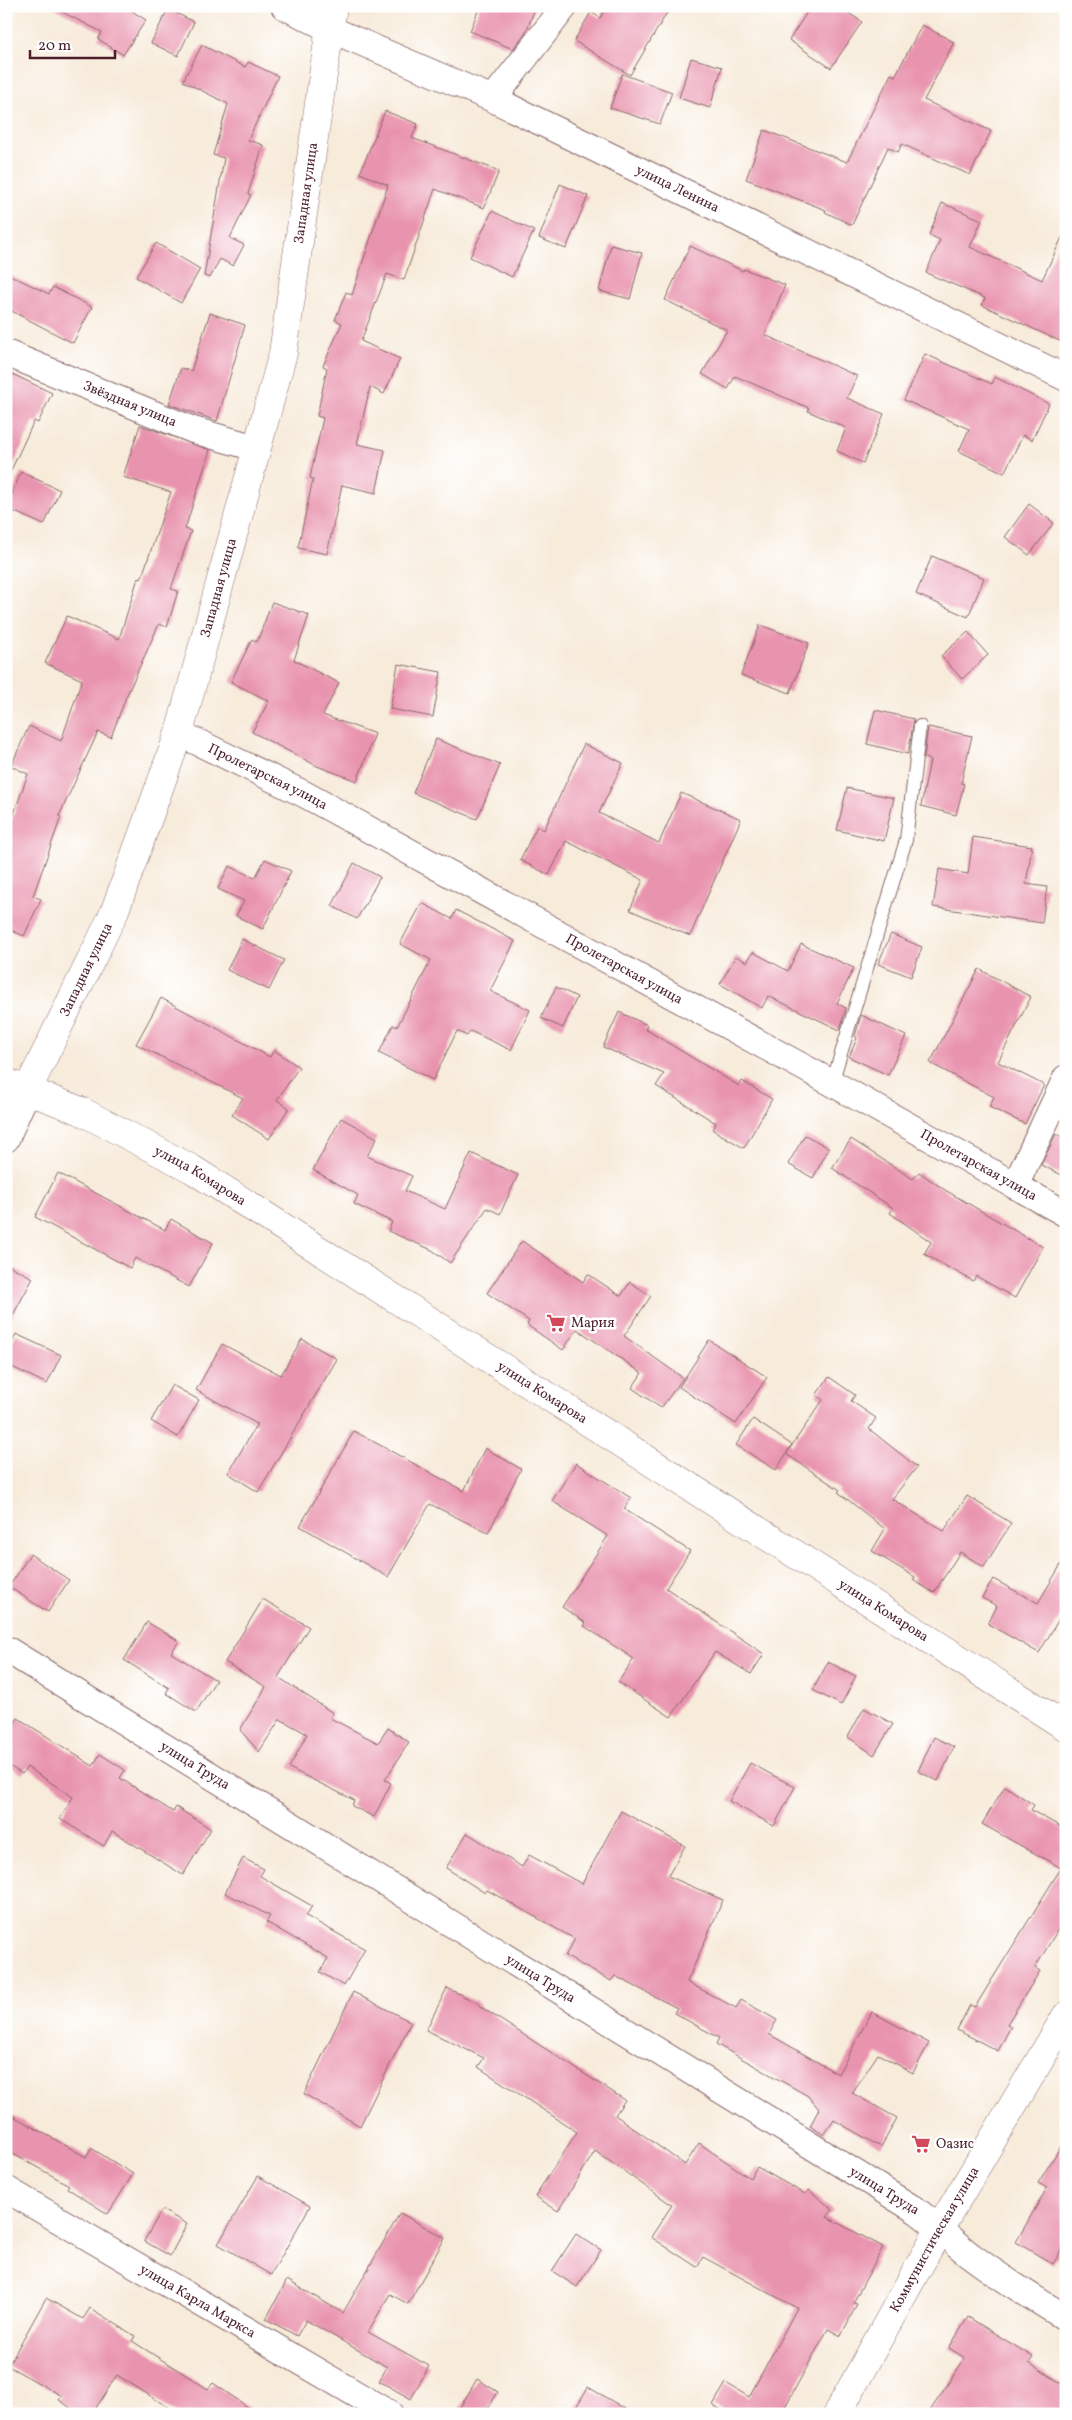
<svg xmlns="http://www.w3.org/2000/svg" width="1072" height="2420" font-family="Vollkorn,serif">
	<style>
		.building { fill: #e994af }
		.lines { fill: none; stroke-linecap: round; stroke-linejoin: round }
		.lane-casing { stroke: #876668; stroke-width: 14 }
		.street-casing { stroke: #876668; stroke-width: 28 }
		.secondary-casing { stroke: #876668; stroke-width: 29 }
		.lane { stroke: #fff; stroke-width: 12 }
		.street { stroke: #fff; stroke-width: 26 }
		.secondary { stroke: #fff; stroke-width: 28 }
		.labels { text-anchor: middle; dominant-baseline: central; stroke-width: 5; stroke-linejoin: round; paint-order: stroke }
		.street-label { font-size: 14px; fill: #4a1f2b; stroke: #fff }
		.poi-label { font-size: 14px; fill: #4a1f2b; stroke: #fff; text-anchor: start }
	</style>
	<rect width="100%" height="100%" fill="#fff"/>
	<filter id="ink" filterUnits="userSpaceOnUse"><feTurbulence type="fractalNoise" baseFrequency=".02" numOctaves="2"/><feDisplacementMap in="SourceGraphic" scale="10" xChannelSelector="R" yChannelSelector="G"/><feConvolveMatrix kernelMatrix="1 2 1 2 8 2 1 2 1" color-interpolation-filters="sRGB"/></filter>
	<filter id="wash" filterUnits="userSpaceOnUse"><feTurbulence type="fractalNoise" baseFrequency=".0096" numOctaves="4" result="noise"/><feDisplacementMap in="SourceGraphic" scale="20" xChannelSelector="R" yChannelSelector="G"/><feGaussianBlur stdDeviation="1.12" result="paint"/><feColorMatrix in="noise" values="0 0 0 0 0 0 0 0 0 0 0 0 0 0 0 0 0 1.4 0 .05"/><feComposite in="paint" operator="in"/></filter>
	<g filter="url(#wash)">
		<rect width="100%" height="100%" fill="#f7ebda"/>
		<g id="blocks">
			<g class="building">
				<path d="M 50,6 L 124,6 L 146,20 L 123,55 L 98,39 L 102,32 Z"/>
				<path d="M 480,6 L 536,6 L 526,32 L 513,49 L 470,31 Z"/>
				<path d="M 607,6 L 671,6 L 630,75 L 574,41 L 591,12 L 600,18 Z"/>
				<path d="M 811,6 L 838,6 L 862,22 L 831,68 L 789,40 Z"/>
				<path d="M 168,9 L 194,22 L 178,56 L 151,43 Z"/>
				<path d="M 922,25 L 954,42 L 924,100 L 991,131 L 970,175 L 902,144 L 898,152 L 888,147 L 852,225 L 825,212 L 826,210 L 746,179 L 764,130 L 847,162 L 891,74 L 895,76 Z"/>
				<path d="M 202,45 L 245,67 L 248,62 L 278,76 L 248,140 L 263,145 L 248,194 L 251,195 L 230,238 L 244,245 L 233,266 L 220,259 L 210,278 L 204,276 L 224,158 L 213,155 L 228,104 L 183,81 Z"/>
				<path d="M 691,58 L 722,67 L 710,108 L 679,98 Z"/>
				<path d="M 622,74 L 672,92 L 660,124 L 610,108 Z"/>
				<path d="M 385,111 L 418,124 L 412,138 L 499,171 L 484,208 L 435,189 L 404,280 L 387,274 L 361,341 L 400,359 L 384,394 L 370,387 L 357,444 L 385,450 L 376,493 L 342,485 L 327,554 L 298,548 L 313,479 L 310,478 L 323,418 L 317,416 L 327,368 L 323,366 L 342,323 L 335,320 L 346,292 L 352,295 L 388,185 L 360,173 Z"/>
				<path d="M 560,184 L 588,196 L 566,249 L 539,238 Z"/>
				<path d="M 942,203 L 982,220 L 970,247 L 1042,280 L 1066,229 L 1066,344 L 982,305 L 985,298 L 926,273 L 940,240 L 929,235 Z"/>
				<path d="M 492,211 L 534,231 L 512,277 L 470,257 Z"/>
				<path d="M 156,243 L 200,269 L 181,303 L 136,277 Z"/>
				<path d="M 611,245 L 642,253 L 630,299 L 599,291 Z"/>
				<path d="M 690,246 L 743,271 L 744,269 L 785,285 L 765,335 L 857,376 L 847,398 L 884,414 L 863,463 L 837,451 L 846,428 L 808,411 L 809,408 L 735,376 L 728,389 L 702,374 L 727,330 L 665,300 Z"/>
				<path d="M 6,273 L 49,294 L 53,287 L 92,307 L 73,343 L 6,308 Z"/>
				<path d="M 210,313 L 245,325 L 217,421 L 169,404 L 181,368 L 191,371 Z"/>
				<path d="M 925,354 L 992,384 L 995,377 L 1049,404 L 1032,440 L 1023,435 L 1004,473 L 959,451 L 969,429 L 904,400 Z"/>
				<path d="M 6,371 L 52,393 L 38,423 L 34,421 L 6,481 Z"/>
				<path d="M 140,425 L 210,450 L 185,529 L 191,531 L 171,589 L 178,591 L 167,627 L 159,624 L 126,697 L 111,737 L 98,732 L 59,816 L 61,817 L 33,896 L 41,899 L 24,936 L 6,928 L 6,836 L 28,774 L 11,766 L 29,726 L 61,741 L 82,680 L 45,663 L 67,616 L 119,639 L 138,578 L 141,579 L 171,492 L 123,477 Z"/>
				<path d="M 21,472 L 60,490 L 44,525 L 6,508 Z"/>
				<path d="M 1029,504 L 1054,523 L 1029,555 L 1005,537 Z"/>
				<path d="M 932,556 L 984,578 L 968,617 L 916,594 Z"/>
				<path d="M 272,602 L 309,615 L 294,660 L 339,683 L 323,715 L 375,734 L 357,781 L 317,766 L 252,732 L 269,701 L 231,682 L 252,639 L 257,642 Z"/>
				<path d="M 760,625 L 809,643 L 790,693 L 741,675 Z"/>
				<path d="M 968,632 L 988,655 L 962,679 L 941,656 Z"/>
				<path d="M 398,664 L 441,672 L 433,717 L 390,709 Z"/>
				<path d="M 875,710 L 914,719 L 908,754 L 867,744 Z"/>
				<path d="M 928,727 L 972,736 L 961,783 L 964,784 L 956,815 L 921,806 L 930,760 L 924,758 Z"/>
				<path d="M 436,739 L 500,765 L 477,819 L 413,793 Z"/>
				<path d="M 584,744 L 623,763 L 599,813 L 659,843 L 681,793 L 741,819 L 690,936 L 630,910 L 643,880 L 566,841 L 549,875 L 520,860 L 537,826 L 544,830 Z"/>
				<path d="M 847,788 L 894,798 L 884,841 L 837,830 Z"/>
				<path d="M 973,837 L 1032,846 L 1026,884 L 1047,887 L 1042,923 L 933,907 L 939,869 L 968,874 Z"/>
				<path d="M 265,859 L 291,871 L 263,929 L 236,916 L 244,901 L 218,889 L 229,866 L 255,878 Z"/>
				<path d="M 354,863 L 380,877 L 357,919 L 332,906 Z"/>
				<path d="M 422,903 L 452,919 L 456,910 L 515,941 L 490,991 L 530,1010 L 511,1050 L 470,1031 L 467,1036 L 457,1031 L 433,1080 L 379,1053 L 393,1025 L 397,1027 L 431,960 L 400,944 Z"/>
				<path d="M 891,934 L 922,947 L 911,977 L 878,964 Z"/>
				<path d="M 242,939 L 284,960 L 269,990 L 227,970 Z"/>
				<path d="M 801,944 L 854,968 L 837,1003 L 846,1008 L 840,1030 L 768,996 L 762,1008 L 720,984 L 736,956 L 747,962 L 753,952 L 788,971 Z"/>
				<path d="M 979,969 L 1031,997 L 998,1062 L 1044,1085 L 1025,1124 L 989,1107 L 994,1097 L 930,1063 Z"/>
				<path d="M 556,987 L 577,997 L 563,1028 L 541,1018 Z"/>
				<path d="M 161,998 L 270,1057 L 274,1050 L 299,1067 L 277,1100 L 289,1108 L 269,1139 L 232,1115 L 243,1098 L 136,1044 Z"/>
				<path d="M 619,1012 L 647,1025 L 645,1029 L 739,1086 L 742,1081 L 772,1099 L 744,1148 L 713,1130 L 716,1123 L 656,1086 L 664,1074 L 603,1047 Z"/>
				<path d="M 861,1015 L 906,1036 L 888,1075 L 849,1057 L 857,1038 L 855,1036 Z"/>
				<path d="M 341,1118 L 377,1138 L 367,1156 L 412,1176 L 405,1191 L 445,1209 L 471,1153 L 518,1175 L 500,1214 L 487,1208 L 450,1263 L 432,1250 L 388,1231 L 392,1222 L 354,1204 L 358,1195 L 313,1170 Z"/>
				<path d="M 1056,1134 L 1066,1138 L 1066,1177 L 1041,1165 Z"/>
				<path d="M 805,1135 L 829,1148 L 813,1178 L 788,1164 Z"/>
				<path d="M 851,1139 L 913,1179 L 919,1172 L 945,1190 L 1043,1247 L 1015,1298 L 976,1276 L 973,1281 L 924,1254 L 931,1242 L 890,1213 L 893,1208 L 832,1168 Z"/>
				<path d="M 58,1173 L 165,1230 L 171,1219 L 213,1243 L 189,1287 L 135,1258 L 130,1268 L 35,1217 Z"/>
				<path d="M 522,1241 L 583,1282 L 588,1274 L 621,1296 L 630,1282 L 651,1296 L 624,1336 L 683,1378 L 661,1408 L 632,1388 L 642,1373 L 577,1329 L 563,1350 L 527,1325 L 529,1321 L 487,1293 Z"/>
				<path d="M 6,1264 L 33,1278 L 6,1328 Z"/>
				<path d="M 16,1334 L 61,1355 L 47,1384 L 6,1364 L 6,1355 Z"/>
				<path d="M 302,1339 L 337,1359 L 258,1492 L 228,1473 L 257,1424 L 196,1390 L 222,1344 L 281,1375 Z"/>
				<path d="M 709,1340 L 767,1377 L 736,1424 L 679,1387 Z"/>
				<path d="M 829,1377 L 855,1395 L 851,1401 L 876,1418 L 869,1429 L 917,1467 L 892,1499 L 944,1531 L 967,1496 L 1011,1523 L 984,1567 L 960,1552 L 934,1593 L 913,1580 L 915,1577 L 872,1551 L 885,1529 L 838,1492 L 840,1490 L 786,1454 L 823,1400 L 816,1395 Z"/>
				<path d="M 172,1385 L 199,1400 L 178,1437 L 151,1421 Z"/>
				<path d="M 753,1419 L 792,1445 L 776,1470 L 736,1445 Z"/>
				<path d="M 354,1431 L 464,1491 L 485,1448 L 521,1469 L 488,1533 L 430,1504 L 388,1577 L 300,1526 Z"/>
				<path d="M 576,1463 L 631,1498 L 624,1509 L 690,1551 L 666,1588 L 764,1654 L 751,1674 L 715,1652 L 671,1717 L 618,1682 L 634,1659 L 584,1626 L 586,1623 L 562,1607 L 608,1536 L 552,1501 Z"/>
				<path d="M 30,1554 L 69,1580 L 48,1612 L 9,1587 Z"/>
				<path d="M 1066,1556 L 1066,1607 L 1039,1653 L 988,1624 L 997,1606 L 982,1598 L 993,1579 L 1038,1603 Z"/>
				<path d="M 263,1599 L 309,1627 L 278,1677 L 333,1713 L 330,1718 L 378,1743 L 388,1728 L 409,1742 L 385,1780 L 391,1783 L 374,1817 L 352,1806 L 354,1800 L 289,1768 L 307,1734 L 280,1719 L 259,1752 L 240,1730 L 266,1687 L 225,1662 Z"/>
				<path d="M 147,1622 L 179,1641 L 171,1653 L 216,1680 L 196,1712 L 166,1693 L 169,1688 L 124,1660 Z"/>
				<path d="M 828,1662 L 856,1676 L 841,1705 L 813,1690 Z"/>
				<path d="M 864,1708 L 893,1724 L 874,1755 L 848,1737 Z"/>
				<path d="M 18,1718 L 93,1766 L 100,1754 L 125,1770 L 120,1778 L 173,1812 L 176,1807 L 211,1829 L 183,1875 L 112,1831 L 104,1846 L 60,1819 L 73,1797 L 27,1767 L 22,1774 L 6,1764 L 6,1737 Z"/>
				<path d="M 934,1737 L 954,1747 L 938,1781 L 918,1771 Z"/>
				<path d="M 750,1763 L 795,1787 L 774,1826 L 729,1801 Z"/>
				<path d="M 1005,1786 L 1034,1805 L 1031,1810 L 1066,1830 L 1066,1916 L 1035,1968 L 1040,1971 L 1007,2024 L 1011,2026 L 998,2051 L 957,2030 L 970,2005 L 975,2007 L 1061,1868 L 982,1824 Z"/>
				<path d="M 621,1811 L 685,1846 L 668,1876 L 723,1900 L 687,1982 L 736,2008 L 741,2000 L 777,2020 L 769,2034 L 838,2074 L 872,2012 L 929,2043 L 913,2073 L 878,2054 L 852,2093 L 897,2118 L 881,2147 L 834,2120 L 824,2135 L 810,2126 L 819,2109 L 808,2096 L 716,2044 L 719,2038 L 674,2013 L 677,2008 L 615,1976 L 611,1981 L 565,1956 L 575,1939 L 487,1890 L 485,1893 L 446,1868 L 467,1833 L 522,1867 L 529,1855 L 582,1884 Z"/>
				<path d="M 243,1858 L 264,1869 L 260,1876 L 312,1906 L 306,1916 L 365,1949 L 344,1986 L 320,1972 L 328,1958 L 266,1922 L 270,1916 L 225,1893 Z"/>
				<path d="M 447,1988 L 480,2004 L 479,2006 L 625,2100 L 615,2115 L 685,2165 L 699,2143 L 750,2178 L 757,2167 L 805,2194 L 809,2190 L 833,2210 L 827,2217 L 883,2247 L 853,2303 L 857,2304 L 841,2336 L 828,2329 L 781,2414 L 728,2414 L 713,2405 L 726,2383 L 749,2397 L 797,2308 L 703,2257 L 697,2267 L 651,2237 L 672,2205 L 595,2151 L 558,2211 L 535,2196 L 577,2132 L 478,2067 L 484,2058 L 426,2030 Z"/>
				<path d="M 353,1992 L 411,2022 L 360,2126 L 304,2094 Z"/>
				<path d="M 6,2112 L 86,2157 L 91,2148 L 133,2174 L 108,2214 L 67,2188 L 69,2185 L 6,2150 Z"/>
				<path d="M 1066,2138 L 1066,2242 L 1053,2264 L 1016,2242 L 1047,2188 L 1038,2183 Z"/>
				<path d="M 258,2176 L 310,2206 L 271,2275 L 218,2244 Z"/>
				<path d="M 162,2210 L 187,2224 L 170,2256 L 144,2241 Z"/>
				<path d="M 400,2213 L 445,2238 L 408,2304 L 390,2294 L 368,2332 L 429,2366 L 411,2399 L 379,2381 L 387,2367 L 306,2320 L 297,2336 L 266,2319 L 287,2280 L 343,2313 Z"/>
				<path d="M 576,2234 L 601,2250 L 577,2287 L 552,2271 Z"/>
				<path d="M 46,2298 L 83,2319 L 90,2308 L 135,2336 L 132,2341 L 208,2389 L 213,2383 L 258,2414 L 179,2414 L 117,2375 L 92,2414 L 80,2414 L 59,2400 L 62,2396 L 8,2366 Z"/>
				<path d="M 968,2317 L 1033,2357 L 1029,2363 L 1066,2386 L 1066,2414 L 928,2414 L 965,2358 L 949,2348 Z"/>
				<path d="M 477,2379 L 498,2392 L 485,2414 L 456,2414 Z"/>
				<path d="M 588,2387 L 634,2414 L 572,2414 Z"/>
			</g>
		</g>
	</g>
	<g filter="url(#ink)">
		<use href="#blocks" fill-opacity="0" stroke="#876668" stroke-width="1"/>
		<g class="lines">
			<g class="lane-casing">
				<path id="lane" d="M 832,1083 L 906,840 L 920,726"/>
			</g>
			<g class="street-casing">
				<g id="street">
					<path id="s1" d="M 284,6 L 330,29 L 493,99 L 1066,378"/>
					<path d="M 493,99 L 565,6"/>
					<path id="s2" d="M 6,353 L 193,430 L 256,448"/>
					<path id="s3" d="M 179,733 L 304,794 L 832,1083 L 1066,1214"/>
					<path d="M 6,1139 L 27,1091"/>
					<path d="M 1015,1186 L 1066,1078"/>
					<path id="s4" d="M 6,1649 L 917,2211 C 936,2225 952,2241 970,2255 C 1001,2278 1033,2298 1066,2318"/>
					<path id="s5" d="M 6,2189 L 390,2414"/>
				</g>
			</g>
			<g class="secondary-casing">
				<g id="secondary">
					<path id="s6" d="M 6,1082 L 81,1111 L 192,1169 L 1066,1727"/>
					<path id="s7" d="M 27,1091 L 114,913 L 179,733 L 283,353 L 333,6"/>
					<path id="s8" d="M 837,2414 L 940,2228 L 1066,2016"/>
				</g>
			</g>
			<use href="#lane" class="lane"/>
			<use href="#street" class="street"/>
			<use href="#secondary" class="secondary"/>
		</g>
	</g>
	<defs>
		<g id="supermarket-bare" transform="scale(1.5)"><path d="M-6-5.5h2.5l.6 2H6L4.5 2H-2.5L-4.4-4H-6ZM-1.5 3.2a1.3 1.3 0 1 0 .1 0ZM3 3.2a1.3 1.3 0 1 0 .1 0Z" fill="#d1495b" stroke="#fff" stroke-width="2.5" paint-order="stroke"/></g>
	</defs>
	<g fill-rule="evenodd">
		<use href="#supermarket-bare" x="556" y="1323"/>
		<use href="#supermarket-bare" x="921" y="2144"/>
	</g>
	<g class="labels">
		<g class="street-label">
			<text stroke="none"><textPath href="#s1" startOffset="434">улица Ленина</textPath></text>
			<text stroke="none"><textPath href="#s7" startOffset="945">Западная улица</textPath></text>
			<text stroke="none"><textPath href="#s2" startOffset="134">Звёздная улица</textPath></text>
			<text stroke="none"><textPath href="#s7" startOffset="540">Западная улица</textPath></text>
			<text stroke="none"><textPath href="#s3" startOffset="99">Пролетарская улица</textPath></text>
			<text stroke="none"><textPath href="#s7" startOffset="135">Западная улица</textPath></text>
			<text stroke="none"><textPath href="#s3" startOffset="504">Пролетарская улица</textPath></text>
			<text stroke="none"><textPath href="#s3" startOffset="909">Пролетарская улица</textPath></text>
			<text stroke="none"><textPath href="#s6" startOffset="216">улица Комарова</textPath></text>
			<text stroke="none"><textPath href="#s6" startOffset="621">улица Комарова</textPath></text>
			<text stroke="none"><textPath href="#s6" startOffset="1026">улица Комарова</textPath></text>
			<text stroke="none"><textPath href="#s4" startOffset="222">улица Труда</textPath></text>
			<text stroke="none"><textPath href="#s4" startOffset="628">улица Труда</textPath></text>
			<text stroke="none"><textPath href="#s4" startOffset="1032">улица Труда</textPath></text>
			<text stroke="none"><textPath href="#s8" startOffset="200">Коммунистическая улица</textPath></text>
			<text stroke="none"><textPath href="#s5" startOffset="222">улица Карла Маркса</textPath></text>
		</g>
		<g class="poi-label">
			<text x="571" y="1323">Мария</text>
			<text x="936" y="2144">Оазис</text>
		</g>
	</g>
	<rect width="1072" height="2420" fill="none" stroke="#fff" stroke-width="25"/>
	<path d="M30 50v8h85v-8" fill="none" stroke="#4a1f2b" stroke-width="2.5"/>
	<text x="38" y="50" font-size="15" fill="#4a1f2b" stroke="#ffffff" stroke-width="4" paint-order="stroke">20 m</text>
</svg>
